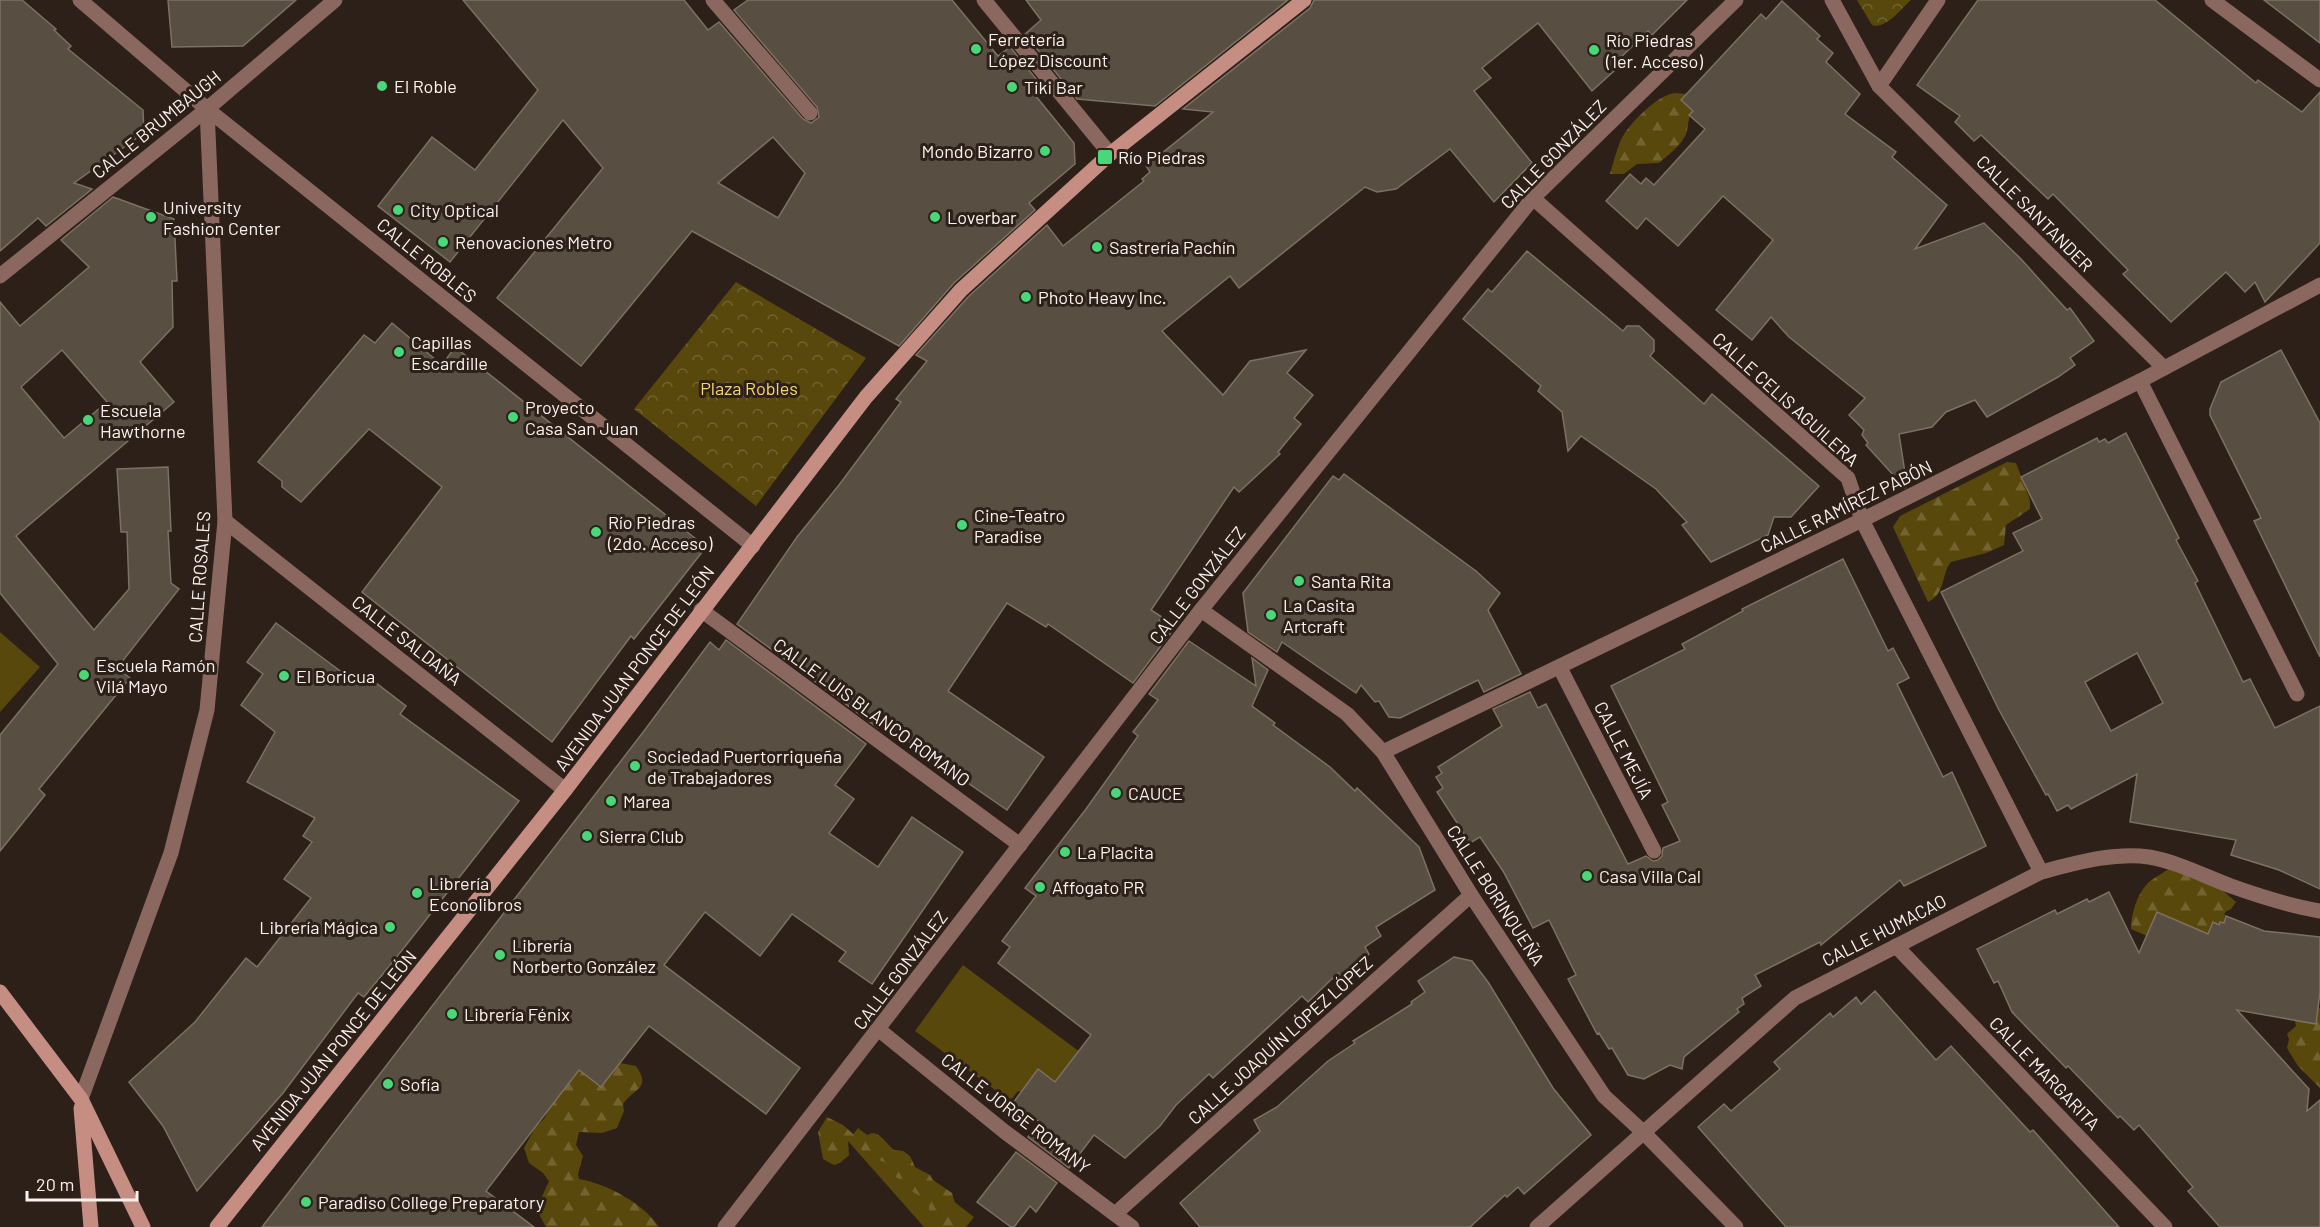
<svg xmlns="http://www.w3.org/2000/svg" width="2320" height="1227" font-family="Barlow,sans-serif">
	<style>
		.green { fill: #59480c }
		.forest { fill: url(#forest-firs) }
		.park { fill: url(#park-crowns) }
		.building { fill: #584e41; stroke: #7c7163; stroke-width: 1.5; fill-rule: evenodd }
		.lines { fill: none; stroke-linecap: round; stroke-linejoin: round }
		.lane { stroke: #8a6860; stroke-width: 15 }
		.street { stroke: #8a6860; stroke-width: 15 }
		.secondary { stroke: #c68e82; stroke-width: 15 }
		.poi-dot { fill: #48d779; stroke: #2d2018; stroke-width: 2 }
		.labels { text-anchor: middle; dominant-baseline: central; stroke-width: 6; stroke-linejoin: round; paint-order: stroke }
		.poi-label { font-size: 18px; fill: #fcf2ed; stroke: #2d2018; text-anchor: start }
		.street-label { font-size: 18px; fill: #fcf2ed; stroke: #2d2018 }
		.park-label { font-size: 18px; fill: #f9d66a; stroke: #2d2018 }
	</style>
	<defs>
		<pattern id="forest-firs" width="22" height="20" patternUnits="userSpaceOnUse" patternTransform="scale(1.5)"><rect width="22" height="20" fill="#59480c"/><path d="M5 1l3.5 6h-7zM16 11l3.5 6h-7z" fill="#726330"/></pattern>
		<pattern id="park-crowns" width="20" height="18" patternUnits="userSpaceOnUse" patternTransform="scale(1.5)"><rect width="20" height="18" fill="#59480c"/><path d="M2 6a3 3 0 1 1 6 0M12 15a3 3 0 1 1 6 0" fill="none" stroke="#726330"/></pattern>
	</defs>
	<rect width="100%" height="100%" fill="#2d2018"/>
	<g class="green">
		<path d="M 0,632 L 40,667 L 0,712 Z"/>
		<path d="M 963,965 L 1092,1061 L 1078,1080 L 1064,1070 L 1055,1082 L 1038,1069 L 1021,1092 L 1018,1091 L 1010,1101 L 915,1031 Z"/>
		<path d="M 858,1128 L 974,1217 L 966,1227 L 924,1227 L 848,1141 Z"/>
	</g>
	<g class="forest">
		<path d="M 1675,93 L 1687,94 L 1681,100 L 1693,111 C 1687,118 1689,126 1686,134 C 1681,146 1668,155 1659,163 L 1637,164 L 1624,174 L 1610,174 C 1613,163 1616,152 1620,142 C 1627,125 1657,95 1675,93 Z"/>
		<path d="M 2007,462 L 2016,463 L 2030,500 L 2030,509 L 2006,525 L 2004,545 L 1986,553 L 1951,562 C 1941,574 1946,594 1928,602 L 1893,527 L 1900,516 Z"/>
		<path d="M 2171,867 L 2221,889 L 2236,902 L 2231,909 L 2225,912 L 2224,923 L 2220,922 L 2219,925 L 2213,922 L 2208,934 L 2119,969 L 2186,925 L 2157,912 L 2147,936 L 2131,929 C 2131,914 2137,895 2147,884 C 2153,878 2164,873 2171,867 Z"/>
		<path d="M 2312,1007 L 2320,1008 L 2320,1088 L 2298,1066 L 2287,1048 L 2289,1039 L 2287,1034 L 2296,1026 L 2294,1015 Z"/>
		<path d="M 615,1062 L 636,1066 C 652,1089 634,1088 623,1104 L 624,1111 L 617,1128 L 602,1133 L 579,1132 L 576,1145 L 583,1156 L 578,1174 L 579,1179 C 607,1184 643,1203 659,1227 L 546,1227 L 539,1214 L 542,1208 L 540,1201 L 549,1181 L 543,1173 L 529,1163 L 524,1148 L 536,1126 L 544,1119 L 548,1111 L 540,1100 L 542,1071 Z"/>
		<path d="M 827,1117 L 843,1125 L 861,1141 C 876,1123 883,1141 894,1150 L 903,1151 L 910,1156 L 915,1167 L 930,1175 L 933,1180 L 952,1193 L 956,1206 L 967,1217 L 962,1227 L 935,1227 L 929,1220 L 929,1203 C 923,1196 916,1195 909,1189 L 905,1178 L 899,1179 L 891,1174 L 886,1163 C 876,1157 866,1161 860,1147 L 855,1147 L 848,1141 L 849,1155 L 840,1163 L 834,1165 L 823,1159 L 818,1132 Z"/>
	</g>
	<g class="park">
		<path d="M 1857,0 L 1911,0 C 1901,9 1885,30 1872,25 Z"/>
		<path d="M 736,282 L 866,358 L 756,506 L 634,409 Z"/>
	</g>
	<g class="building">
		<path d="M 0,0 L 22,0 L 56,29 L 54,30 L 71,46 L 68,49 L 143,110 L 144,133 L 74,183 L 92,189 L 46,226 L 38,218 L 0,251 Z"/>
		<path d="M 168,0 L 296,0 L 243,46 L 172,47 Z"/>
		<path d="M 463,0 L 684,0 L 708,30 L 719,22 L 803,119 L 811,123 L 819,117 L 817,107 L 734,10 L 748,0 L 952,0 L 998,56 L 1010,47 L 1050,96 L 1035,95 L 1074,143 L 1075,164 L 1029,203 L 1035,210 L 954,283 L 899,346 L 692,231 L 581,366 L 497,298 L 603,168 L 563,120 L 450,262 L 378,206 L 432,137 L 475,170 L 538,90 ZM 773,137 L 805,173 L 778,218 L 718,183 Z"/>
		<path d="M 1026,0 L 1288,0 L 1155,106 L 1077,99 L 1025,34 L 1041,20 Z"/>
		<path d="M 1314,0 L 1687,0 L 1652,35 L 1648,31 L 1613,65 L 1614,71 L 1592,91 L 1538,23 L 1482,68 L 1491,78 L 1474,91 L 1532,163 L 1494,202 L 1450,149 L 1396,189 L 1377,192 L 1365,187 L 1239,288 L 1230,276 L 1162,331 L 1223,395 L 1250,361 L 1306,350 L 1287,373 L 1313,395 L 1294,418 L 1301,424 L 1278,452 L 1280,454 L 1239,492 L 1234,487 L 1151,610 L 1162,617 L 1159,621 L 1173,630 L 1133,683 L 1048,624 L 1046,627 L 1007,603 L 948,691 L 1044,757 L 1007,810 L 881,723 L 878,728 L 737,624 L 797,537 L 839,485 L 901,402 L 896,399 L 927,361 L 916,355 L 968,297 L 1047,225 L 1063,246 L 1144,181 L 1142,179 L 1150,172 L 1146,166 L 1213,112 L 1183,109 L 1310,8 Z"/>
		<path d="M 1978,0 L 2155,0 L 2256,83 L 2258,80 L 2302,112 L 2320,92 L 2320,243 L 2265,302 L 2255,282 L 2245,292 L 2226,272 L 2171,322 L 2123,274 L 2128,270 L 2053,194 L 2048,199 L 1981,135 L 1974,141 L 1955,122 L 1960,116 L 1917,85 Z"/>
		<path d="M 2264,0 L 2320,0 L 2320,43 Z"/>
		<path d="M 1782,1 L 1820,36 L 1817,39 L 1833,53 L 1826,62 L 1860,94 L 1845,114 L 1896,152 L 1892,157 L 1947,205 L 1915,249 L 1984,223 L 2020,258 L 2067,310 L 2070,308 L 2094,341 L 2070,358 L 2075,365 L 2058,377 L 1987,417 L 1975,400 L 1946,412 L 1932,427 L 1899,434 L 1907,486 L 1905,488 L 1866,445 L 1868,443 L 1862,435 L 1864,430 L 1849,415 L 1865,398 L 1789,337 L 1771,317 L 1752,340 L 1716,310 L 1773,240 L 1723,196 L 1678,246 L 1646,218 L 1637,229 L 1606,201 L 1630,174 L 1641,184 L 1646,178 L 1654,185 L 1705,129 L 1689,115 L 1693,111 L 1681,100 L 1761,14 L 1766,19 Z"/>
		<path d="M 113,197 L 174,219 L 177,281 L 172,281 L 173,327 L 140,362 L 174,402 L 16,536 L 94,630 L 129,589 L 127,532 L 121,532 L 117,469 L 168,467 L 171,531 L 168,531 L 171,583 L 179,589 L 117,668 L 130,678 L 39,789 L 45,795 L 0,851 L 0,735 L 58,664 L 0,593 L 0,302 L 20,326 L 89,267 L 61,240 ZM 62,350 L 107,402 L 64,438 L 21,387 Z"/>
		<path d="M 1527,251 L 1623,331 L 1627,326 L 1639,326 L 1654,340 L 1654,351 L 1650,356 L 1704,404 L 1712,394 L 1819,486 L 1791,517 L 1774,517 L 1768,535 L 1711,562 L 1682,525 L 1687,522 L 1656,489 L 1581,436 L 1568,451 L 1562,412 L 1538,391 L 1541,386 L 1463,319 L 1488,289 L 1492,292 Z"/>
		<path d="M 392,323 L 442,365 L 455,347 L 706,547 L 634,639 L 631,636 L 552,742 L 362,592 L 442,487 L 369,429 L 301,502 L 282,487 L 282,481 L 258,462 L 364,335 L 375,343 Z"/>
		<path d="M 2281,350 L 2320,423 L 2320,657 L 2254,521 L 2261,518 L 2210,415 L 2210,409 L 2221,382 Z"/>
		<path d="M 2126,433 L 2179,538 L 2176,540 L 2198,581 L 2195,583 L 2243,682 L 2250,679 L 2275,728 L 2320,706 L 2320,889 L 2279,870 L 2231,855 L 2236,840 L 2130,822 L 2137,774 L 2071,809 L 2068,805 L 2057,811 L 2048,794 L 2046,795 L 1999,710 L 1941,592 L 2023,551 L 2013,533 L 2042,519 L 2021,477 L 2097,438 L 2099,442 L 2105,439 L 2108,443 ZM 2137,653 L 2163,703 L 2111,731 L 2085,682 Z"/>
		<path d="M 1344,474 L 1476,571 L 1500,593 L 1488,610 L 1521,674 L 1484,692 L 1478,680 L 1400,718 L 1389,717 L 1379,701 L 1375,702 L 1361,685 L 1356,693 L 1282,642 L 1277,652 L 1248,632 L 1243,593 L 1333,476 L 1339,480 Z"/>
		<path d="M 1843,559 L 1888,651 L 1893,648 L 1909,678 L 1897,684 L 1943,777 L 1952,772 L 1986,846 L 1904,886 L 1900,880 L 1821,945 L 1820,942 L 1755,975 L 1761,986 L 1742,998 L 1744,1004 L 1737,1009 L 1739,1012 L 1684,1057 L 1682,1069 L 1670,1065 L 1644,1079 L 1628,1075 L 1612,1048 L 1609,1049 L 1599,1033 L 1597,1034 L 1568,979 L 1576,975 L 1549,920 L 1533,928 L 1503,871 L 1480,837 L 1470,843 L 1437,792 L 1443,788 L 1436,777 L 1442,773 L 1438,767 L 1502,726 L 1493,709 L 1530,692 L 1538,708 L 1546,704 L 1628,864 L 1646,856 L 1653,861 L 1658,860 L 1662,856 L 1663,848 L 1680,841 L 1662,805 L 1668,802 L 1611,686 L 1685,649 L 1682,644 L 1743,611 L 1742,609 Z"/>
		<path d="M 276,623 L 355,682 L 363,673 L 406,706 L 400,714 L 519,801 L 396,958 L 364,997 L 358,993 L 283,1093 L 197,1191 L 163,1126 L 129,1082 L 195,1022 L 246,958 L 257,967 L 311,898 L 284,879 L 312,842 L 303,836 L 315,818 L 247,782 L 275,732 L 241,705 L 263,674 L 247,662 Z"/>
		<path d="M 726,640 L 866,744 L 835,785 L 854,799 L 829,833 L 878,867 L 912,817 L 963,852 L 872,984 L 839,961 L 846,952 L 792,914 L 760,956 L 705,912 L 664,965 L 800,1068 L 766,1114 L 649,1026 L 601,1087 L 579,1070 L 486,1191 L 534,1227 L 262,1227 L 644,731 L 710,642 L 719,650 Z"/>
		<path d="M 1189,641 L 1256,686 L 1252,658 L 1268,670 L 1252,706 L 1275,723 L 1273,725 L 1330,767 L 1355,791 L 1357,788 L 1419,847 L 1435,890 L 1376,927 L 1381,936 L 1365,947 L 1369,954 L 1344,979 L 1338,973 L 1308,1002 L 1302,996 L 1213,1078 L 1209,1074 L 1176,1105 L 1160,1126 L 1125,1158 L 1094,1135 L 1069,1168 L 1028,1137 L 1039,1122 L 1013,1103 L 1038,1069 L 1055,1082 L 1091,1035 L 998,963 L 1010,947 L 1002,941 L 1036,896 L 1025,888 L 1086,809 L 1138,736 L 1133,732 L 1158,700 L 1149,694 Z"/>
		<path d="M 2109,892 L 2139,953 L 2157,912 L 2208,934 L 2213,922 L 2219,925 L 2220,922 L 2224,923 L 2226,916 L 2264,931 L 2320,937 L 2320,992 L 2316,1024 L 2237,1010 L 2309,1089 L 2307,1111 L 2320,1100 L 2320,1227 L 2220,1227 L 2188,1191 L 2193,1187 L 2139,1125 L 2134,1130 L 2120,1116 L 2118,1118 L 2068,1066 L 2066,1068 L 2012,1012 L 1998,981 L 1994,983 L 1977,949 L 2055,910 L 2057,914 L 2087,899 L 2089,902 Z"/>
		<path d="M 1454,957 L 1472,961 L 1488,982 L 1553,1088 L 1591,1135 L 1524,1194 L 1518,1187 L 1507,1197 L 1505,1195 L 1470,1227 L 1200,1227 L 1180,1203 L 1260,1131 L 1254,1120 L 1277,1107 L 1328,1061 L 1355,1043 L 1353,1041 L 1412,1004 L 1411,1002 L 1425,992 L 1418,981 Z"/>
		<path d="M 1875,991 L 1936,1060 L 1951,1046 L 2030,1132 L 2033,1130 L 2119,1227 L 1786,1227 L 1698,1127 L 1724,1104 L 1731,1111 L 1780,1069 L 1774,1062 L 1830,1013 L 1833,1017 L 1856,997 L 1861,1004 Z"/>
		<path d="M 1016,1152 L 1057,1183 L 1036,1212 L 1030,1206 L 1014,1227 L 1011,1227 L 977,1202 Z"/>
	</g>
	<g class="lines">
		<path class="lane" d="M 713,0 L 810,113"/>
		<g class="street">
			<path d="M 80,0 L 207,109 L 753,546"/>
			<path d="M 984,0 L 1110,154"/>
			<path d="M 1832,0 L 1879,86 L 2164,368"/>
			<path d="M 2212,0 L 2320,80"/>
			<path d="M 1879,86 L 1938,0"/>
			<path d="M 1533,198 L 1848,478 L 1862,520 L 2041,872"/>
			<path d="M 0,276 L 207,109 L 335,0"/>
			<path d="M 2140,381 L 2297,694"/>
			<path d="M 225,521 L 565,790"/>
			<path d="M 701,610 L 1020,845"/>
			<path d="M 1201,610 L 1347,714 L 1383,752 L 1471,895 L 1604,1096 L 1644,1133 L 1736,1227"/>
			<path d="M 1560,668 L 1654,851"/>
			<path d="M 1383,752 L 1862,520 L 2140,381 L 2320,285"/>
			<path d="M 1896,946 L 2165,1227"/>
			<path d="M 878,1029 L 1005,1132 L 1132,1227"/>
			<path d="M 81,1099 L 171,853 L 207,710 L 225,521 L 207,109"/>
			<path d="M 1115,1214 L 1471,895"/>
			<path d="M 725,1227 L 1201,610 L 1533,198 L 1736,0"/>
			<path d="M 1537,1227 L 1795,998 L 2041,872 C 2076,863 2113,852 2149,857 C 2178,862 2204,876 2231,886 C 2259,896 2291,906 2320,911"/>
		</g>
		<g class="secondary">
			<path d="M 0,992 L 81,1099 L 143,1227"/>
			<path d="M 81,1108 L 91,1227"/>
			<path d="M 217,1227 L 565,790 L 866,397 L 961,290 L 1110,154 L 1304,0"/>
		</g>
	</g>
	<g class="poi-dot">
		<circle cx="976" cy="49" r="6"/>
		<circle cx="1594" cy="50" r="6"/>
		<circle cx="382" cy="86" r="6"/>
		<circle cx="1012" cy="87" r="6"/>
		<circle cx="1045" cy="151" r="6"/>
		<rect x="1097" y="149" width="16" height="16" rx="3"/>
		<circle cx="398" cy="210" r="6"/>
		<circle cx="151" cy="217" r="6"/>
		<circle cx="935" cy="217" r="6"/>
		<circle cx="443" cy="242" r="6"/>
		<circle cx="1097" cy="247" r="6"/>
		<circle cx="1026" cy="297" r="6"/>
		<circle cx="399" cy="352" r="6"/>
		<circle cx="513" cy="417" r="6"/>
		<circle cx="88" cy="420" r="6"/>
		<circle cx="962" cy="525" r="6"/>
		<circle cx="596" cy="532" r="6"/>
		<circle cx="1299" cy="581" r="6"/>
		<circle cx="1271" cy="615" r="6"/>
		<circle cx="84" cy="675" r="6"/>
		<circle cx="284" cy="676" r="6"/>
		<circle cx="635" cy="766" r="6"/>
		<circle cx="1116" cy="793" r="6"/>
		<circle cx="611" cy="801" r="6"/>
		<circle cx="587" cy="836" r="6"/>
		<circle cx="1065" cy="852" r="6"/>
		<circle cx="1587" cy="876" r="6"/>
		<circle cx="1040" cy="887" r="6"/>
		<circle cx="417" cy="893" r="6"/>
		<circle cx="390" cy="927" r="6"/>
		<circle cx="500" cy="955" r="6"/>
		<circle cx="452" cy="1014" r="6"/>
		<circle cx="388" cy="1084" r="6"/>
		<circle cx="306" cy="1202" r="6"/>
	</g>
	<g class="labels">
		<g class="poi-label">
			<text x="988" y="39">Ferretería<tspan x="988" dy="21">López Discount</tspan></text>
			<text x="1606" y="40">Río Piedras<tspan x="1606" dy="21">(1er. Acceso)</tspan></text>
			<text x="394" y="86">El Roble</text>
			<text x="1024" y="87">Tiki Bar</text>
			<text x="1033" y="151" text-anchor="end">Mondo Bizarro</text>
			<text x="1118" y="157">Río Piedras</text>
			<text x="163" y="207">University<tspan x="163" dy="21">Fashion Center</tspan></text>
			<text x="410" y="210">City Optical</text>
			<text x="947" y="217">Loverbar</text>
			<text x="455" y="242">Renovaciones Metro</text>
			<text x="1109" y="247">Sastrería Pachín</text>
			<text x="1038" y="297">Photo Heavy Inc.</text>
			<text x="411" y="342">Capillas<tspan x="411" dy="21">Escardille</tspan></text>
			<text x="525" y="407">Proyecto<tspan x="525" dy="21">Casa San Juan</tspan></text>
			<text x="100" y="410">Escuela<tspan x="100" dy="21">Hawthorne</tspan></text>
			<text x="974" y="515">Cine-Teatro<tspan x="974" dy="21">Paradise</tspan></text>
			<text x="608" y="522">Río Piedras<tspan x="608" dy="21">(2do. Acceso)</tspan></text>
			<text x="1311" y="581">Santa Rita</text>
			<text x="1283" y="605">La Casita<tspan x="1283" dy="21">Artcraft</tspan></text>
			<text x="96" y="665">Escuela Ramón<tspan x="96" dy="21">Vilá Mayo</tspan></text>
			<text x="296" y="676">El Boricua</text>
			<text x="647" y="756">Sociedad Puertorriqueña<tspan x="647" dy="21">de Trabajadores</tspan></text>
			<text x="1128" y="793">CAUCE</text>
			<text x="623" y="801">Marea</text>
			<text x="599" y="836">Sierra Club</text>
			<text x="1077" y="852">La Placita</text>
			<text x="1599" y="876">Casa Villa Cal</text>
			<text x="429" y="883">Librería<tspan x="429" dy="21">Econolibros</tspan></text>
			<text x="1052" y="887">Affogato PR</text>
			<text x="378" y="927" text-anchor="end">Librería Mágica</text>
			<text x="512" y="945">Librería<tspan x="512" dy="21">Norberto González</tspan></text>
			<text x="464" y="1014">Librería Fénix</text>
			<text x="400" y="1084">Sofía</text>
			<text x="318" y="1202">Paradiso College Preparatory</text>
		</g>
		<g class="street-label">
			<text transform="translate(156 124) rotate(-39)">CALLE BRUMBAUGH</text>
			<text transform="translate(1553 154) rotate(-46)">CALLE GONZÁLEZ</text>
			<text transform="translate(2035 213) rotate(45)">CALLE SANTANDER</text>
			<text transform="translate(427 260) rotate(39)">CALLE ROBLES</text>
			<text transform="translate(1786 399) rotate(42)">CALLE CELIS AGUILERA</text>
			<text transform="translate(1846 506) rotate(-26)">CALLE RAMÍREZ PABÓN</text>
			<text transform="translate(199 577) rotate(-86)">CALLE ROSALES</text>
			<text transform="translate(1197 585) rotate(-52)">CALLE GONZÁLEZ</text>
			<text transform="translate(407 640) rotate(38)">CALLE SALDAÑA</text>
			<text transform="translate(634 668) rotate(-53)">AVENIDA JUAN PONCE DE LEÓN</text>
			<text transform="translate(872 712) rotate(36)">CALLE LUIS BLANCO ROMANO</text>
			<text transform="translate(1624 750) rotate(63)">CALLE MEJÍA</text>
			<text transform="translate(1496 895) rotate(57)">CALLE BORINQUEÑA</text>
			<text transform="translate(1884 930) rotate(-27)">CALLE HUMACAO</text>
			<text transform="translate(900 970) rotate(-53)">CALLE GONZÁLEZ</text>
			<text transform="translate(1280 1040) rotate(-42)">CALLE JOAQUÍN LÓPEZ LÓPEZ</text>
			<text transform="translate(333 1050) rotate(-51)">AVENIDA JUAN PONCE DE LEÓN</text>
			<text transform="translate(2045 1073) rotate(46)">CALLE MARGARITA</text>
			<text transform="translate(1016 1113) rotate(38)">CALLE JORGE ROMANY</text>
		</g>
		<g class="park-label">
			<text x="749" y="388">Plaza Robles</text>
		</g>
	</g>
	<path d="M27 1191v9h110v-9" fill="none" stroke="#fcf2ed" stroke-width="3"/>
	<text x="36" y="1191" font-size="18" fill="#fcf2ed" stroke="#2d2018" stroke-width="4.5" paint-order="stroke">20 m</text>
</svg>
